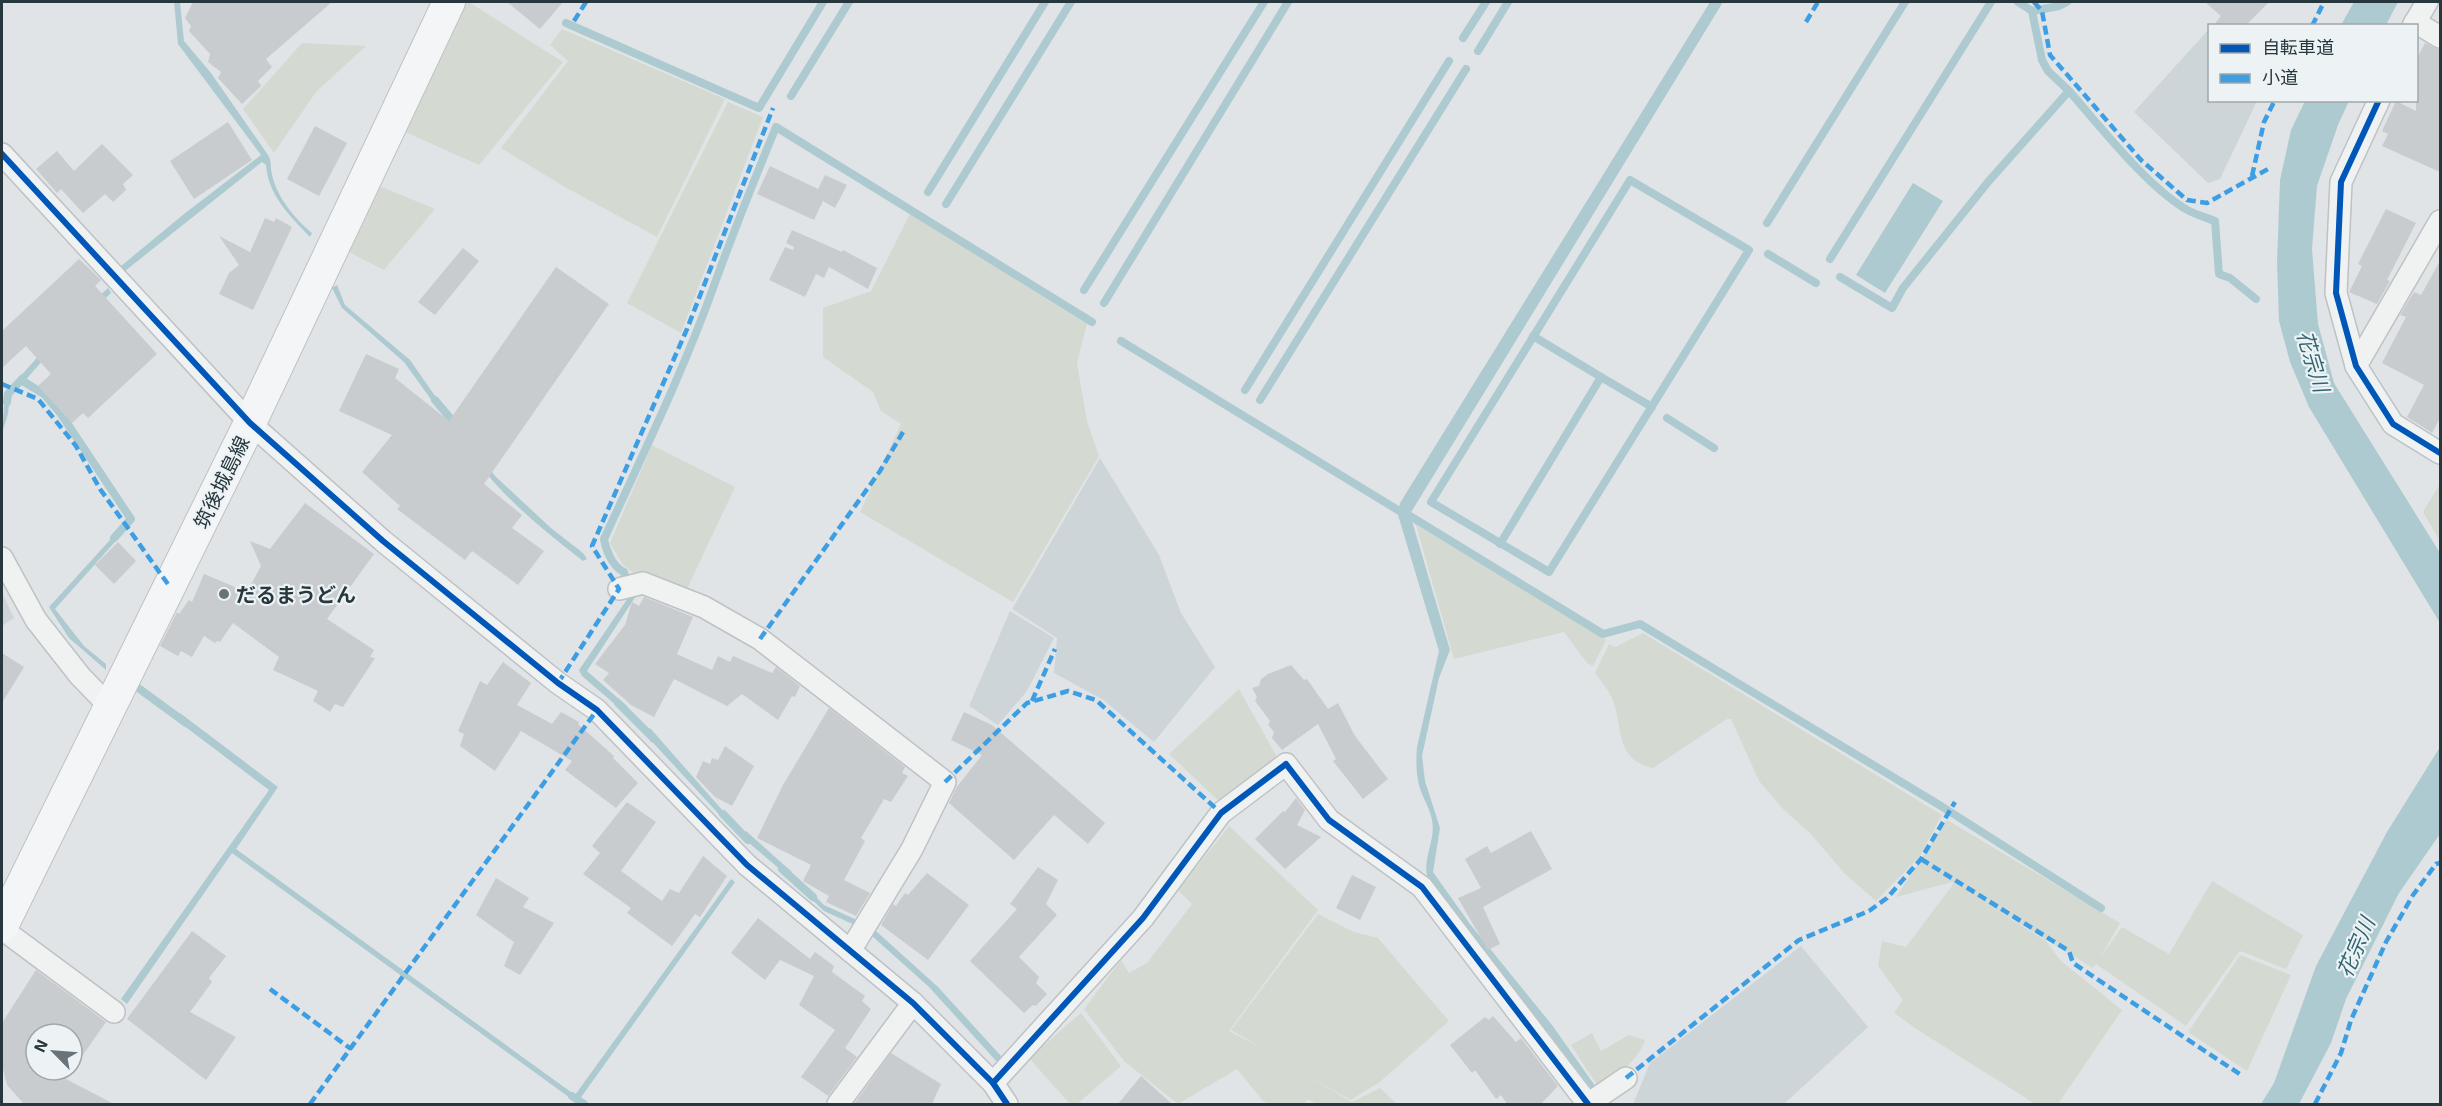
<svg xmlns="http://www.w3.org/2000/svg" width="2442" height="1106" font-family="'Exo 2','Noto Sans JP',sans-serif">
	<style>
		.built { fill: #ced5d9 }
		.green { fill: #d4dad1 }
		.water { fill: #aecad1 }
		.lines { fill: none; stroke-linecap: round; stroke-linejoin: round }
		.stream { stroke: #aecad1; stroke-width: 8 }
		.building { fill: #c8ccce; fill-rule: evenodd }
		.street-casing { stroke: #bec2c4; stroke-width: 24 }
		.secondary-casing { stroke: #bec2c4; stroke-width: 34 }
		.street { stroke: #f0f2f2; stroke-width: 21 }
		.secondary { stroke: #f4f5f6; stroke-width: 32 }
		.quiet { stroke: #3d9ee3; stroke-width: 4.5; stroke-dasharray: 9 4.5; stroke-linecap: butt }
		.cycleway-casing { stroke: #edf3f5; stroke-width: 10 }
		.cycleway { stroke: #0057b8; stroke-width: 6 }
		.poi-dot { fill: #687479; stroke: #edf3f5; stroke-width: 2 }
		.labels { text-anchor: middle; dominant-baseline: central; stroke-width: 4.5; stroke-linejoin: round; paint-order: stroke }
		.street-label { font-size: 20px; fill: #27373e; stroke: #edf3f5 }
		.poi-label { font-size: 20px; font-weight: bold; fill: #27373e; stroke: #edf3f5; text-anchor: start }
		.water-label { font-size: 21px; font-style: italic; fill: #326472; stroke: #edf3f5 }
	</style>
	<rect width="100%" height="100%" fill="#e0e4e6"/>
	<g class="built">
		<path d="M 2209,29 L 2210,100 L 2257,101 L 2220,179 L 2208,183 L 2134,112 Z"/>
		<path d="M 1100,458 L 1159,555 L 1181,613 L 1215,667 L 1154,742 L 1102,699 L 1054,673 L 1057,638 L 1012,609 Z"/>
		<path d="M 2,593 L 14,618 L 2,626 Z"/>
		<path d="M 1010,611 L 1054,638 L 1027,691 L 998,725 L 969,706 Z"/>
		<path d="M 1801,946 L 1868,1027 L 1784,1104 L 1633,1104 L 1650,1063 Z"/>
	</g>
	<g class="green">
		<path d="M 464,2 L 469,2 L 563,62 L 479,165 L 403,131 Z"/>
		<path d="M 562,29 L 725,99 L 657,237 L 563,186 L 501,148 L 568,61 L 550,45 Z"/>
		<path d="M 302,43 L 366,46 L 316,92 L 274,153 L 243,109 Z"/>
		<path d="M 728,102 L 763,117 L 681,333 L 627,303 Z"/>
		<path d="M 377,185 L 435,209 L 384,270 L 345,250 Z"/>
		<path d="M 910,214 L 1087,324 L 1077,363 L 1087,421 L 1099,456 L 1013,602 L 860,512 L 901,424 L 881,411 L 873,392 L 823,357 L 823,308 L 871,291 Z"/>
		<path d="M 652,445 L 735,487 L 685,593 L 635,574 L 623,565 L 610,543 Z"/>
		<path d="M 2440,484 L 2440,541 L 2423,512 Z"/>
		<path d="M 1416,525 L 1606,640 L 1593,666 L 1587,663 L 1564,632 L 1454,659 Z"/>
		<path d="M 1643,633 L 1942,815 L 1919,857 L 1876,901 L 1844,873 L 1812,835 L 1781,807 L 1759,781 L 1731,719 L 1727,719 L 1653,768 C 1613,760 1624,723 1611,696 C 1607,688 1600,680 1595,673 L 1609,644 L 1615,647 Z"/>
		<path d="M 1239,689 L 1278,759 L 1221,803 L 1169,754 Z"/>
		<path d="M 1947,820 L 2120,923 L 2100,958 L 2122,927 L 2169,954 L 2212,881 L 2303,935 L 2286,969 L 2240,951 L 2186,1026 L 2096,964 L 2093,968 L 1989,905 L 2046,941 L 2060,960 L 2122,1010 L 2058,1104 L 2035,1104 L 1918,1030 L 1894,1013 L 1903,1000 L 1878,966 L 1882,941 L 1906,947 L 1954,883 L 1952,882 L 1896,897 Z"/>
		<path d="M 1229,826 L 1318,910 L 1229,1031 L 1262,1048 L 1231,1030 L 1318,914 L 1354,932 L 1378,938 L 1449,1021 L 1381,1081 L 1351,1100 L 1306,1075 L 1352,1102 L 1380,1088 L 1397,1104 L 1316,1104 L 1308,1099 L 1303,1104 L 1270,1104 L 1263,1101 L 1237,1069 L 1178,1104 L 1124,1061 L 1084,1009 L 1121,960 L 1129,973 L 1147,963 L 1192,904 L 1178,890 Z"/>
		<path d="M 2240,955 L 2291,975 L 2247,1071 L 2188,1032 Z"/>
		<path d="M 1081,1013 L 1121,1066 L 1077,1104 L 1070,1104 L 1029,1058 Z"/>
		<path d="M 1592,1033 L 1601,1051 L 1629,1035 L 1645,1040 C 1637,1063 1617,1074 1599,1088 L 1571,1045 Z"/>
	</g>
	<g class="water">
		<path d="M 174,2 L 180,2 L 184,41 L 211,73 L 268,155 C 272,162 270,167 272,174 C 276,196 295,219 312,233 L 310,237 C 290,216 268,195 266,165 L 262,162 L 125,271 L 121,266 L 184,214 L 261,155 L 178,44 Z"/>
		<path d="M 1710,2 L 1723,2 L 1410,514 L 1450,650 L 1439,678 L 1422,756 L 1425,781 L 1440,828 L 1433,872 L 1470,924 L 1552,1025 L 1598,1090 L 1594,1092 L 1427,876 C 1423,858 1436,839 1432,820 C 1430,808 1422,797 1419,785 C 1416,773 1416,760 1417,747 L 1439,651 L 1398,515 L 1400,503 Z"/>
		<path d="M 2354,2 L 2398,2 L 2386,25 L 2341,25 Z"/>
		<path d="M 2305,101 L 2349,101 L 2338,125 L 2317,186 L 2312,249 L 2318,324 L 2334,383 L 2440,553 L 2440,623 L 2309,407 L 2290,362 L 2279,321 L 2277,263 L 2280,180 L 2291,130 Z"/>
		<path d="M 1913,183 L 1943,201 L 1885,293 L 1856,275 Z"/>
		<path d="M 337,285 L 345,305 L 410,360 L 442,406 L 438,409 L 404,362 L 342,308 L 332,288 Z"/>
		<path d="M 108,288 L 111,293 L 49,353 L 23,383 L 17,380 L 51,342 Z"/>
		<path d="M 5,394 L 10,394 L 8,414 L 2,433 Z"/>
		<path d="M 459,426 L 495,476 L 551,528 L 583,553 L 587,559 L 583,561 C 550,535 514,507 487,474 C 476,460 468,442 459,426 Z"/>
		<path d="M 119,530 L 122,534 L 55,609 L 84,646 L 106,664 L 106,670 L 69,638 L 49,607 Z"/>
		<path d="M 632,592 L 636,596 L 587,671 L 628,707 L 624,712 L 582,676 L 579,670 Z"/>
		<path d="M 180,713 L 278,787 L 236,849 L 575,1095 L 731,879 L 735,882 L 577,1103 L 232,853 L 127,1004 L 121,999 L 269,790 L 175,719 Z"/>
		<path d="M 650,728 L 731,820 L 727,823 L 645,734 Z"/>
		<path d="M 2440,747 L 2440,834 L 2399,893 L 2346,999 L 2331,1043 L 2299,1104 L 2261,1104 L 2274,1083 L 2316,966 L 2387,832 Z"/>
		<path d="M 746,831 L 792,872 L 789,877 L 741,836 Z"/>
		<path d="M 808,889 L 824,905 L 859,921 L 857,926 L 824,911 L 804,892 Z"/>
		<path d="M 876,931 L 938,987 L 1001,1056 L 998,1063 L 929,987 L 872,936 Z"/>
	</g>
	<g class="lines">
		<g class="stream">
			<path d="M 2018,2 L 2032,11 L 2042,60 L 2048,71 L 2069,91"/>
			<path d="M 2032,11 L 2059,6 L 2067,2"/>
			<path d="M 566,23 L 759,108 L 823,2"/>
			<path d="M 1463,38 L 1486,2"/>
			<path d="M 1478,51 L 1508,2"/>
			<path d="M 791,96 L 849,2"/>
			<path d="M 1630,180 L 1749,250 L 1549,572 L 1431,502 Z"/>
			<path d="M 928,192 L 1045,2"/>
			<path d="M 946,204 L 1071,2"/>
			<path d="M 1767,223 L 1905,2"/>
			<path d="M 1768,254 L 1816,283"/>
			<path d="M 1830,259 L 1991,2"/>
			<path d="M 1840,277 L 1892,308 L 1903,288 L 1988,182 L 2069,91 C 2101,127 2144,183 2184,208 C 2193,214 2205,217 2215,221 L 2219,274 L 2230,278 L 2256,299"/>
			<path d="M 1084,290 L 1264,2"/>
			<path d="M 1104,303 L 1288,2"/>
			<path d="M 1121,341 L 1406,515"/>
			<path d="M 1601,377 L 1652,407"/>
			<path d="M 21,380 L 44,394 L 61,414 L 131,519 L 114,538"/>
			<path d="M 1245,390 L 1449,61"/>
			<path d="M 435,400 L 456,425"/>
			<path d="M 1260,400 L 1466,69"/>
			<path d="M 7,402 L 8,394 L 23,378"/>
			<path d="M 1667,418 L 1714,448"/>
			<path d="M 1405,513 L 1603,634 L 1640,624 L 1941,806 L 2101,908"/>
			<path d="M 1500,544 L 1601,377 L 1533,336"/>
			<path d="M 627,584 L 624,572 C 613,567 606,551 604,539 C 643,454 685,368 716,280 C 735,228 755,178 776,127 L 1092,322"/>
			<path d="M 130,682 L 186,723"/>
			<path d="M 618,703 L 654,739"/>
			<path d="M 723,814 L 748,840"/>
			<path d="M 782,869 L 813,897"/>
			<path d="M 572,1096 L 584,1104"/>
		</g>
	</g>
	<g class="building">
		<path d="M 193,2 L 332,2 L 266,59 L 272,67 L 258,81 L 261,86 L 242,104 L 218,78 L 221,72 L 208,62 L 210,54 L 189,31 L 191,26 L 185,18 Z"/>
		<path d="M 507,2 L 563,2 L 540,29 Z"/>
		<path d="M 2205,2 L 2269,2 L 2245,26 L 2213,26 L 2221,16 Z"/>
		<path d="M 2425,43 L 2440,50 L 2440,172 L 2382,146 L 2388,134 L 2382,131 L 2396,101 L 2416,111 L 2416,60 Z"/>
		<path d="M 228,122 L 252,160 L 194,199 L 170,161 Z"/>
		<path d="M 315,126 L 347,143 L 319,196 L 287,179 Z"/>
		<path d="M 102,144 L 133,175 L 123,184 L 126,190 L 113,202 L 105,194 L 83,213 L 61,189 L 57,193 L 36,169 L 57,151 L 74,171 Z"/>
		<path d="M 770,166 L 818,189 L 825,175 L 847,185 L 835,208 L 823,201 L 814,220 L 757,194 Z"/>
		<path d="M 2386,209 L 2416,223 L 2387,280 L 2390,281 L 2377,304 L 2349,292 L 2362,266 L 2358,264 Z"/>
		<path d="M 265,218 L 274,222 L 276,218 L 292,227 L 253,310 L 219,294 L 229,273 L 239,265 L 219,236 L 250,252 Z"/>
		<path d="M 792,230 L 842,252 L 843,250 L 877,268 L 868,289 L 829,267 L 824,278 L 816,274 L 805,297 L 769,280 L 785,247 L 793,250 L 794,247 L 786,243 Z"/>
		<path d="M 463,248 L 479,261 L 435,315 L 418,302 Z"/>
		<path d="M 79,259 L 101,280 L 95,286 L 157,354 L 88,418 L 83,413 L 72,423 L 38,386 L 51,374 L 26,346 L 2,368 L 2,331 Z"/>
		<path d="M 2440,261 L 2440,418 L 2432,433 L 2407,417 L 2424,385 L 2382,363 L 2406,317 L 2400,315 L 2414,292 L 2421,295 Z"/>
		<path d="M 556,267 L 609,304 L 484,484 L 522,515 L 512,528 L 544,551 L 518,585 L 472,551 L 465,560 L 397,509 L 400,506 L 362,472 L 392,435 L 339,411 L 366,354 L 399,369 L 395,378 L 449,421 Z"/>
		<path d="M 305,503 L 374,554 L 327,619 L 374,650 L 370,657 L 375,658 L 343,707 L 335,704 L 330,712 L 313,701 L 318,691 L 273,670 L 279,657 L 233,623 L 220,642 L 217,641 L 215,643 L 204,636 L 192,657 L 181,651 L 178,656 L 160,646 L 177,612 L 179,614 L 189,600 L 192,602 L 204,574 L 247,592 L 261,566 L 250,541 L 270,549 Z"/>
		<path d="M 118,542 L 136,561 L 114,584 L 95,565 Z"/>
		<path d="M 644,597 L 693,617 L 677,654 L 712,670 L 718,656 L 730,662 L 733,656 L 772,673 L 776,667 L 800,686 L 795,697 L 792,696 L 778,720 L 742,694 L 727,706 L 674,679 L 654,717 L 631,705 L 603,680 L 609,673 L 595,664 L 625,625 L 632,602 L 639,606 Z"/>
		<path d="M 2,653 L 24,667 L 2,703 Z"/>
		<path d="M 503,662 L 531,683 L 517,705 L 552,724 L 561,712 L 579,722 L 578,724 L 614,756 L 613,758 L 638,783 L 616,808 L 565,770 L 572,761 L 521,731 L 495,771 L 460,746 L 464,734 L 458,731 L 480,681 L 487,685 Z"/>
		<path d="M 1291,665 L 1304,680 L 1307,679 L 1328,709 L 1338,703 L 1355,736 L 1388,779 L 1363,799 L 1333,761 L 1336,759 L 1318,724 L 1282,750 L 1272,738 L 1274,732 L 1268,725 L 1270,721 L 1255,701 L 1257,697 L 1252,688 L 1259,686 L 1261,679 L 1268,674 Z"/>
		<path d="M 829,708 L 905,767 L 902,773 L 908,776 L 891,802 L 884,799 L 861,838 L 865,841 L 844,880 L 870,893 L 856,916 L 826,902 L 829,896 L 803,881 L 811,865 L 757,838 L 783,785 Z"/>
		<path d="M 964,712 L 992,725 L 1105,823 L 1088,844 L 1054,815 L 1014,860 L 949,803 L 956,788 L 982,755 L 951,740 Z"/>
		<path d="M 725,746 L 754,766 L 732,806 L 715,797 L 696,777 L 703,761 L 710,764 L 712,758 L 718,760 Z"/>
		<path d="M 1296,798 L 1305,810 L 1297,825 L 1321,837 L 1285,869 L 1255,839 L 1283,811 L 1285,812 Z"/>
		<path d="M 627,802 L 656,822 L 621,871 L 662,901 L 670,889 L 679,893 L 703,856 L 727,876 L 700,917 L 695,914 L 672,946 L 627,913 L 631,908 L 583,874 L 600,853 L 592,846 Z"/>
		<path d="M 1531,831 L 1552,869 L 1483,907 L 1500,944 L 1488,950 L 1458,898 L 1481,888 L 1465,859 L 1487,846 L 1491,853 Z"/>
		<path d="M 1038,867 L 1058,880 L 1046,904 L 1057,915 L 1019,957 L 1039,977 L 1036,983 L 1047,994 L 1036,1006 L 1033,1005 L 1024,1013 L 970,961 L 1017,909 L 1010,904 Z"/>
		<path d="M 927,873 L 969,905 L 928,960 L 881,925 L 893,904 L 896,906 L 905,893 L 908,895 Z"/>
		<path d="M 1352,875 L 1376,887 L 1360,920 L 1336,908 Z"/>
		<path d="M 496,878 L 529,898 L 523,907 L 554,923 L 520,975 L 504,966 L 514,942 L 476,915 Z"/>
		<path d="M 758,918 L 810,959 L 815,952 L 834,966 L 832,972 L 865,996 L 862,1001 L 871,1009 L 845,1048 L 857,1057 L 828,1096 L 801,1077 L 835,1030 L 799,1005 L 814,976 L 780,960 L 765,980 L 731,953 Z"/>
		<path d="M 192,931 L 226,956 L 209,978 L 212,982 L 190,1012 L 236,1037 L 206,1080 L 127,1019 Z"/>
		<path d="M 36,970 L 106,1022 L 66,1079 L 114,1104 L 24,1104 L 7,1085 L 2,1065 L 2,1023 ZM 36,1034 L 72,1034 L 72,1070 L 36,1070 Z"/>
		<path d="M 1493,1016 L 1516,1042 L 1521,1038 L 1558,1086 L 1541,1104 L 1507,1104 L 1501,1095 L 1496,1099 L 1475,1070 L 1472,1073 L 1450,1045 L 1485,1017 L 1489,1020 Z"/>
		<path d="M 891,1053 L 941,1084 L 932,1104 L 854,1104 Z"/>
		<path d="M 1141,1076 L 1172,1104 L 1118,1104 Z"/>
	</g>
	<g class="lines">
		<g class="street-casing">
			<g id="street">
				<path d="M 2415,22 L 2440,37"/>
				<path d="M 2413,26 L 2427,2"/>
				<path d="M 2379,100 L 2341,182 L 2336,293 L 2356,366 L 2393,424 L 2440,453"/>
				<path d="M 2,154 L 250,423 L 383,541 L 558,683 L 597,710 L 747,865 L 913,1003 L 993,1083 L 1007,1104"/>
				<path d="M 2356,366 L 2440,221"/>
				<path d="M 2,558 L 36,620 L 80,676 L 111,708"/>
				<path d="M 619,589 L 643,583 L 704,607 L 760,639 L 945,782 L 912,849 L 850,951"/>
				<path d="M 2,929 L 114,1012"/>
				<path d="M 993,1083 L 1143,918 L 1221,813 L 1286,764 L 1329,820 L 1422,887 L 1588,1104"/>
				<path d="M 838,1104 L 913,1003"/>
				<path d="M 1588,1104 L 1626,1078"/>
			</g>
		</g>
		<g class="secondary-casing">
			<path id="secondary" d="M 2,926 L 250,423 L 449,2"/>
		</g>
		<use href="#street" class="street"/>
		<use href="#secondary" class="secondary"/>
		<g class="quiet">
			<path d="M 2034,2 L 2042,11 L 2050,55 L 2141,160 L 2187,200 L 2207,203 L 2268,169"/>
			<path d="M 574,21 L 586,2"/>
			<path d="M 1806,22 L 1818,2"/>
			<path d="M 2312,26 L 2324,2"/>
			<path d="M 2252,176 L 2264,122 L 2275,100"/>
			<path d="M 2,384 L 38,399 L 76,446 L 100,489 L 170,587"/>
			<path d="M 760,639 L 880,471 L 903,432"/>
			<path d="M 558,683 L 619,589 L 592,546 L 687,329 L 773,108"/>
			<path d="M 1032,701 L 1055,649"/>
			<path d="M 945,782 L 1027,703 L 1068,691 L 1096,700 L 1221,813"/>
			<path d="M 1921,859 L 2069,951 L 2073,963 L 2241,1075"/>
			<path d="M 270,989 L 351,1049"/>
			<path d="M 1626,1078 L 1799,940 L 1869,911 L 1887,898 L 1921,859 L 1955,802"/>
			<path d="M 310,1104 L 597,710"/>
			<path d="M 2315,1104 L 2341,1053 L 2351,1020 L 2386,942 L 2413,895 L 2436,864 L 2440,863"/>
		</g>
		<g class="cycleway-casing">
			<g id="cycleway">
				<path d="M 2379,100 L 2341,182 L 2336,293 L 2356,366 L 2393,424 L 2440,453"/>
				<path d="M 2,154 L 250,423 L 383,541 L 558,683 L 597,710 L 747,865 L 913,1003 L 993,1083 L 1007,1104"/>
				<path d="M 993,1083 L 1143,918 L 1221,813 L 1286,764 L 1329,820 L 1422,887 L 1588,1104"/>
			</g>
		</g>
		<use href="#cycleway" class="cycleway"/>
	</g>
	<circle class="poi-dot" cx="224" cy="594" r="6"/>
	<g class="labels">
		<g class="street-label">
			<text transform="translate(221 482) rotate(-64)">筑後城島線</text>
		</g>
		<g class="poi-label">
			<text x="236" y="594">だるまうどん</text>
		</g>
		<g class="water-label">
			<text transform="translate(2314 361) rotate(73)">花宗川</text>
			<text transform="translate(2355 947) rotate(-67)">花宗川</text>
		</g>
	</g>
	<rect width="2442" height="1106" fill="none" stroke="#27373e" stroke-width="6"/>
	<rect x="2208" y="24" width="210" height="78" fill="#edf3f5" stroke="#9ea8ac" stroke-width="1.5"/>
	<rect x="2220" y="44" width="30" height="9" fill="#0057b8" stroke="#9ea8ac" stroke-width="1.5"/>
	<text x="2262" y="54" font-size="18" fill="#27373e">自転車道</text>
	<rect x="2220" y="74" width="30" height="9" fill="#3d9ee3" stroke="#9ea8ac" stroke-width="1.5"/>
	<text x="2262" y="84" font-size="18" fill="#27373e">小道</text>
	<g transform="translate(54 1052) rotate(295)"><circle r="28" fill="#edf3f5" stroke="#9ea8ac" stroke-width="1.5"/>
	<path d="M0-4.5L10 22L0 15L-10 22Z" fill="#687479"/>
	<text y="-9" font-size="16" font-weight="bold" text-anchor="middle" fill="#27373e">N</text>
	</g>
</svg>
